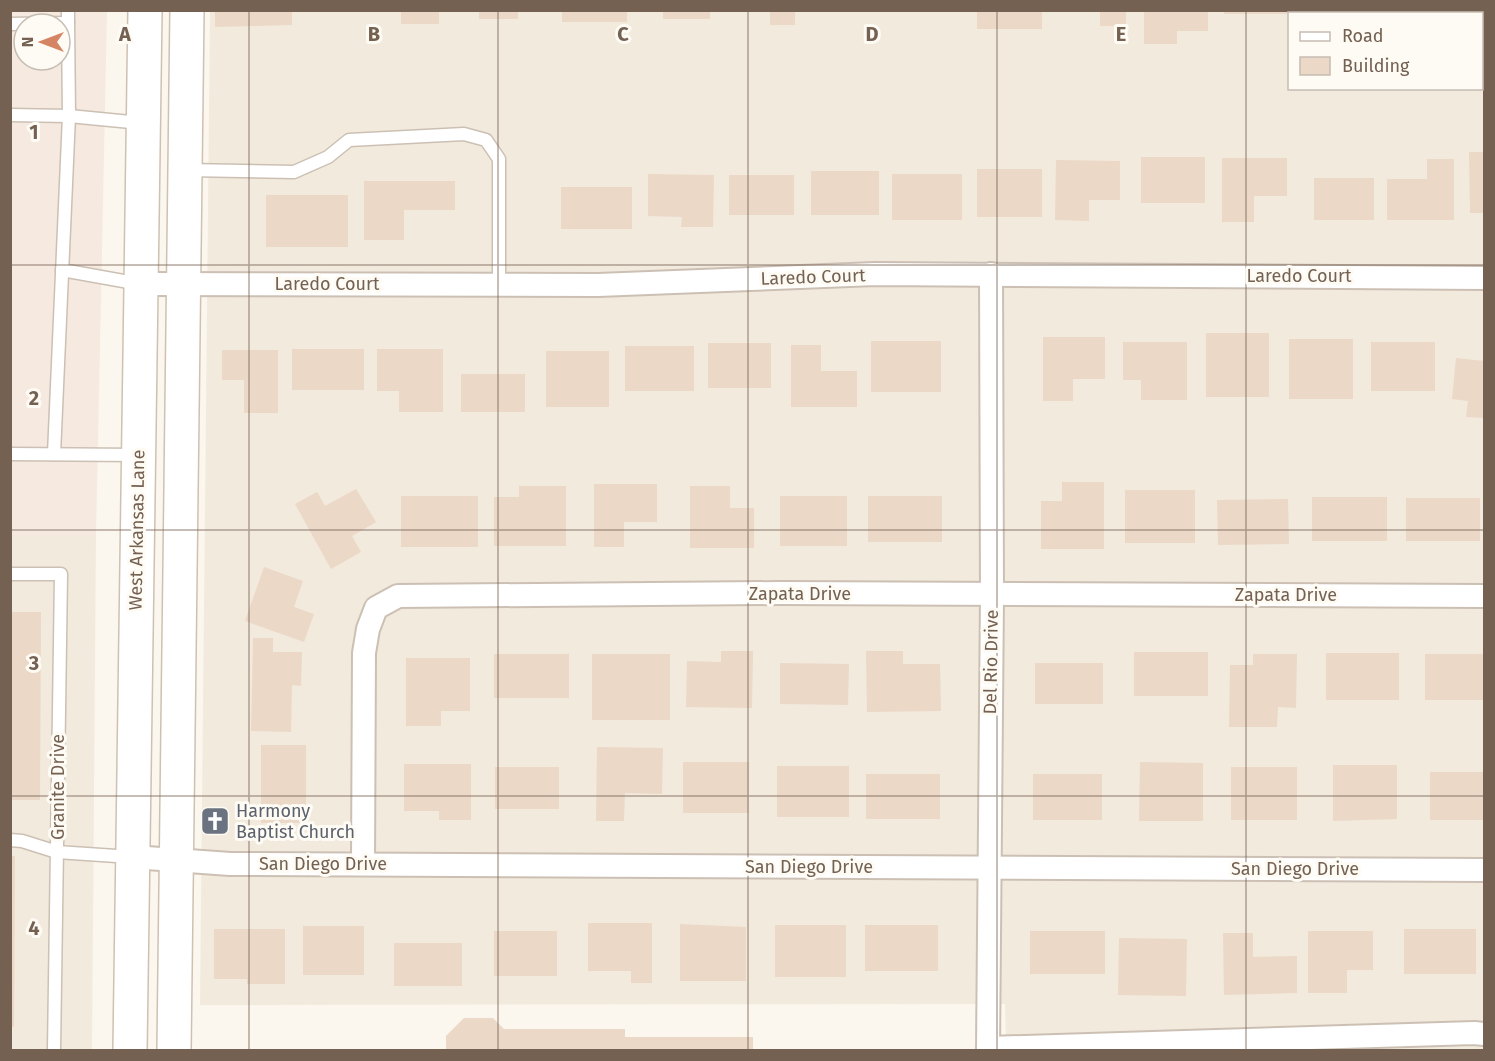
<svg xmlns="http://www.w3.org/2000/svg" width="1495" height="1061" font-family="'Fira Sans',sans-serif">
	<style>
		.residential { fill: #f2eadd; fill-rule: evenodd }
		.commercial { fill: #f6e9e0; fill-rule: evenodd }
		.building { fill: #ebd8c7 }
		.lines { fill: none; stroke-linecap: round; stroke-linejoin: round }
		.lane-casing { stroke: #ccc0b4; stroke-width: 15 }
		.street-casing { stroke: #ccc0b4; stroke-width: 26 }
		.secondary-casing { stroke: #cec1b2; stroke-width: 36 }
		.lane { stroke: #fff; stroke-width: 12 }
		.street { stroke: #fff; stroke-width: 22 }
		.secondary { stroke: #fff; stroke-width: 33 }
		.grid { fill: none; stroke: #746152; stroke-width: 1.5; stroke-opacity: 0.55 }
		.labels { text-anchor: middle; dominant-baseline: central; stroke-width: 6; stroke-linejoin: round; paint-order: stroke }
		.street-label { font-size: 18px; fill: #746152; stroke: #fdfbf4 }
		.worship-label { font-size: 18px; fill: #5b616d; stroke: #fdfbf4; text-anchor: start }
		.grid-label { font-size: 20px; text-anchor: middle; font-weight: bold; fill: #746152; stroke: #fdfbf4; stroke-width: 6; stroke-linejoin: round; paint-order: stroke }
	</style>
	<rect width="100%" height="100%" fill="#fbf7ee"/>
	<g class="residential">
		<path d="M 210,11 L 1484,11 L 1484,1050 L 1006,1050 L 1005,1004 L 200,1005 ZM 1290,14 L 1482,14 L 1482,88 L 1290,88 Z"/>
		<path d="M 11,535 L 96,535 L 92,1050 L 11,1050 Z"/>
	</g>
	<path class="commercial" d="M 11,11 L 107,11 L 96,535 L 11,535 ZM 24,24 L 60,24 L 60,60 L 24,60 Z"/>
	<g class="building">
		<path d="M 215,10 L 292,10 L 292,25 L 215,27 Z"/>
		<rect x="401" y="10" width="38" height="14"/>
		<rect x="479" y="10" width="39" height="9"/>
		<rect x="562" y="10" width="65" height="12"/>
		<rect x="663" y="10" width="47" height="9"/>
		<rect x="770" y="10" width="25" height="15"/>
		<rect x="977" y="10" width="65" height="19"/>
		<rect x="1100" y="10" width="26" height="16"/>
		<path d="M 1144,10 L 1208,10 L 1208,31 L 1177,31 L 1177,44 L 1144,44 Z"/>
		<rect x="1224" y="10" width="71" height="4"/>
		<rect x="1309" y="10" width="65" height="4"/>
		<rect x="1392" y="10" width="63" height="4"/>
		<path d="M 1475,10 L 1484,10 L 1484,25 L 1482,25 L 1482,14 L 1475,14 Z"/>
		<path d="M 1469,152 L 1484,152 L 1484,213 L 1470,213 Z"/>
		<rect x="1141" y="157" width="64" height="46"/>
		<path d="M 1222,158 L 1287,158 L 1287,196 L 1254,196 L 1254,222 L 1222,222 Z"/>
		<path d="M 1427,159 L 1454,159 L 1454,220 L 1387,220 L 1387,179 L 1427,179 Z"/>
		<path d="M 1056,160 L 1120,161 L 1120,200 L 1089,200 L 1089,221 L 1055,220 Z"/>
		<rect x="977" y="169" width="65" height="48"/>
		<rect x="811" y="171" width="68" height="44"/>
		<path d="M 648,174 L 714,175 L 713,227 L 681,227 L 682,217 L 648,216 Z"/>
		<rect x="892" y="174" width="70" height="46"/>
		<rect x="729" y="175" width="65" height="40"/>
		<rect x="1314" y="178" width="60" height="42"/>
		<path d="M 364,181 L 455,181 L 455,210 L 404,210 L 404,240 L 364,240 Z"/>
		<rect x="561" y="187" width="71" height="42"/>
		<rect x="266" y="195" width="82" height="52"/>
		<rect x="1206" y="333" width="63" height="64"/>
		<path d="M 1043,337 L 1105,337 L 1105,379 L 1073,379 L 1073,401 L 1043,401 Z"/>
		<rect x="1289" y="339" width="64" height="60"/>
		<rect x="871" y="341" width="70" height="51"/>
		<path d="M 1123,342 L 1187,342 L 1187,400 L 1141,400 L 1141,380 L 1123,380 Z"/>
		<rect x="1371" y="342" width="64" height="49"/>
		<rect x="708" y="343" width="63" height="45"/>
		<path d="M 791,345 L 821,345 L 821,371 L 857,371 L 857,407 L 791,407 Z"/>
		<rect x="625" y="346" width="69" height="45"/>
		<rect x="292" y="349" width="72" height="41"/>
		<path d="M 377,349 L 443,349 L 443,412 L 399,412 L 399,391 L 377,391 Z"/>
		<path d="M 222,350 L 278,350 L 278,413 L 244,413 L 244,380 L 222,380 Z"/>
		<rect x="546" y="351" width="63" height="56"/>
		<path d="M 1456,358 L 1484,361 L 1484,418 L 1466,417 L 1468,401 L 1452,399 Z"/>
		<rect x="461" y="374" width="64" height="38"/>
		<path d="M 1062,482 L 1104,482 L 1104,549 L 1041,549 L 1041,501 L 1062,501 Z"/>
		<path d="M 594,484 L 657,484 L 657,522 L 624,522 L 624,547 L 594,547 Z"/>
		<path d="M 519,486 L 566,486 L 566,546 L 494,546 L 494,497 L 519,497 Z"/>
		<path d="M 690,486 L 730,486 L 730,508 L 754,508 L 754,548 L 690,548 Z"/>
		<path d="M 356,489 L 376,522 L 352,536 L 361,552 L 331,569 L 295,504 L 317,492 L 325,506 Z"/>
		<rect x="1125" y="490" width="70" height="53"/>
		<rect x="401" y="496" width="77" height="51"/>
		<rect x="780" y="496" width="67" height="50"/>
		<rect x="868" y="496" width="74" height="46"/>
		<rect x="1312" y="497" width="75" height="44"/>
		<rect x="1406" y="498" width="74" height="43"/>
		<path d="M 1288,499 L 1289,544 L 1218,545 L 1217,500 Z"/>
		<path d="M 264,567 L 303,581 L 294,607 L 314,614 L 304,642 L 245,621 Z"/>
		<path d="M 10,612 L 41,612 L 40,800 L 10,800 Z"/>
		<path d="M 253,638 L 273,638 L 273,652 L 302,652 L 301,686 L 292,685 L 291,732 L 251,731 Z"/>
		<path d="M 721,651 L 753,651 L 752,708 L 686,707 L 687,661 L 721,662 Z"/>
		<path d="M 866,651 L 903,651 L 903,664 L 940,664 L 941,711 L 867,712 Z"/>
		<rect x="1134" y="652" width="74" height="44"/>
		<rect x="1326" y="653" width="73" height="47"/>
		<rect x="494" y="654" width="75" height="44"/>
		<rect x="592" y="654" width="78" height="66"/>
		<path d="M 1253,654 L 1297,654 L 1296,708 L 1278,707 L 1277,727 L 1229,727 L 1230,665 L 1253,665 Z"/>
		<rect x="1425" y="654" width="59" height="46"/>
		<path d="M 406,658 L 470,658 L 470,711 L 441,711 L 441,726 L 406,726 Z"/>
		<path d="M 780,663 L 849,664 L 848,705 L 780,704 Z"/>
		<rect x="1035" y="663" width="68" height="41"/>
		<rect x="261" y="745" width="45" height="78"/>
		<path d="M 597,747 L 663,748 L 662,794 L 625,793 L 624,821 L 596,821 Z"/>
		<rect x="683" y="762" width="66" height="51"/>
		<path d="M 1140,762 L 1203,763 L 1203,821 L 1139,821 Z"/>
		<path d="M 404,764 L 471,764 L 471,820 L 439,820 L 439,811 L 404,811 Z"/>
		<path d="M 1333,765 L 1397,765 L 1397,819 L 1333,821 Z"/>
		<rect x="777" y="766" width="72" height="51"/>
		<rect x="495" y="767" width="64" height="42"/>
		<rect x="1231" y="767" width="66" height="53"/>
		<rect x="1430" y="772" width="54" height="48"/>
		<rect x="866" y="774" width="74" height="45"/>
		<rect x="1033" y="774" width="69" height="46"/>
		<path d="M 10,856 L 15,856 L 14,1027 L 10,1027 Z"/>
		<path d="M 588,923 L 652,923 L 652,983 L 631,983 L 631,971 L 588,971 Z"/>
		<path d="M 680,924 L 746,927 L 746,981 L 680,981 Z"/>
		<rect x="775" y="925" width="71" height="52"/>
		<rect x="865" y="925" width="73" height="46"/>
		<rect x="303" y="926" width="61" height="49"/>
		<path d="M 214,929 L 285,929 L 285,984 L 247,984 L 247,979 L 214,979 Z"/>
		<rect x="1404" y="929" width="72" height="45"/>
		<rect x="494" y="931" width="63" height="45"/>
		<rect x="1030" y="931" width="75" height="43"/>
		<path d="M 1308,931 L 1373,931 L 1373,970 L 1347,970 L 1347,993 L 1308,993 Z"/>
		<path d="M 1223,933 L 1253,933 L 1253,957 L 1297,956 L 1297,993 L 1224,995 Z"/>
		<path d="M 1119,938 L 1187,939 L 1186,996 L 1118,995 Z"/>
		<rect x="394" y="943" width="68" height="43"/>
		<path d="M 464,1018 L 493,1018 L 504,1029 L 625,1029 L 625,1037 L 753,1037 L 753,1050 L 446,1050 L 446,1036 Z"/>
	</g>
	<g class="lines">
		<g class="lane-casing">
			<g id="lane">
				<path d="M 68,23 L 68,10"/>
				<path d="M 10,24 L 68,23 L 69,116 L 54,454"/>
				<path d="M 10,115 L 69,116 L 141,123"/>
				<path d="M 186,170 L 294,172 L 328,157 L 349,140 L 464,134 L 486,140 L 499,159 L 499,284"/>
				<path d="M 62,270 L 140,284"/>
				<path d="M 10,454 L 138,455"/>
				<path d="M 10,574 L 61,574 L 54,1050"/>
				<path d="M 10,840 L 22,841 L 57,852 L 131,857"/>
			</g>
		</g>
		<g class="street-casing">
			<g id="street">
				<path d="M 141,284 L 598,285 L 875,274 L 1484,278"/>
				<path d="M 133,857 L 230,864 L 1484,870"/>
				<path d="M 363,864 L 364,653 L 368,629 L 376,608 L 398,596 L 779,593 L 1484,596"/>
				<path d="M 988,1048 L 1474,1033 L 1484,1034"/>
				<path d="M 988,1050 L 992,595 L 991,274"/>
			</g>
		</g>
		<g class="secondary-casing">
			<g id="secondary">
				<path d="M 130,1050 L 145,10"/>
				<path d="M 174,1050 L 187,10"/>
			</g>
		</g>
		<use href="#lane" class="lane"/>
		<use href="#street" class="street"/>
		<use href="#secondary" class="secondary"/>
	</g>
	<path class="grid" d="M 249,10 L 249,1050M 498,10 L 498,1050M 748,10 L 748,1050M 997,10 L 997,1050M 1246,10 L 1246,1050M 10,265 L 1484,265M 10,530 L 1484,530M 10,796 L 1484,796"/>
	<defs>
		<g id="church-square" transform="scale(1.5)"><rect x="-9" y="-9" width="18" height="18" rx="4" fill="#6b7280" stroke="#fdfbf4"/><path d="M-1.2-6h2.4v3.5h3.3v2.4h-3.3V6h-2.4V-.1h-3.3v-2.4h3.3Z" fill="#fff"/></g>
	</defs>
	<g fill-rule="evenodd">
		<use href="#church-square" x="215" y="821"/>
	</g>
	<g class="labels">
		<g class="street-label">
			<text x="1299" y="276">Laredo Court</text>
			<text transform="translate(813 277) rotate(-2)">Laredo Court</text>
			<text x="327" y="284">Laredo Court</text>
			<text transform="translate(137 530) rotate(-89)">West Arkansas Lane</text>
			<text x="800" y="594">Zapata Drive</text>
			<text x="1286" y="595">Zapata Drive</text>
			<text transform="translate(991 662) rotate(-89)">Del Rio Drive</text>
			<text transform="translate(58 787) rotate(-90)">Granite Drive</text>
			<text x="323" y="864">San Diego Drive</text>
			<text x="809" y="867">San Diego Drive</text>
			<text x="1295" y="869">San Diego Drive</text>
		</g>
		<g class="worship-label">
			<text x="236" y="811">Harmony<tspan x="236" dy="21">Baptist Church</tspan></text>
		</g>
	</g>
	<g class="grid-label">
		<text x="125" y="41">A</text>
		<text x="374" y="41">B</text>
		<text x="623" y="41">C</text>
		<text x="872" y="41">D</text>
		<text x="1121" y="41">E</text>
		<text x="34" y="139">1</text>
		<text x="34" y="405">2</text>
		<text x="34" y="670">3</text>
		<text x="34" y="935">4</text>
	</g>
	<rect width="1495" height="1061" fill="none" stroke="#746152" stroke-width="24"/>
	<rect x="1288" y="12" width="195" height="78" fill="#fdfbf4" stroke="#c6bdb3" stroke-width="1.5"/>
	<rect x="1300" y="32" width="30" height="9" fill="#ffffff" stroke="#c6bdb3" stroke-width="1.5"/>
	<text x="1342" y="42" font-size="18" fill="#746152">Road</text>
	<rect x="1300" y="57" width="30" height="18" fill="#ebd8c7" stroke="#c6bdb3" stroke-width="1.5"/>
	<text x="1342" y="72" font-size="18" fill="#746152">Building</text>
	<g transform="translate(42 42) rotate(270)"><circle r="28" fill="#fdfbf4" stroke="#c6bdb3" stroke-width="1.5"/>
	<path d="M0-4.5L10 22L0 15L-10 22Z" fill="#d58563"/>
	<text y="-9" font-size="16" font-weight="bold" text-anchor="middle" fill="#746152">N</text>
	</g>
</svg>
